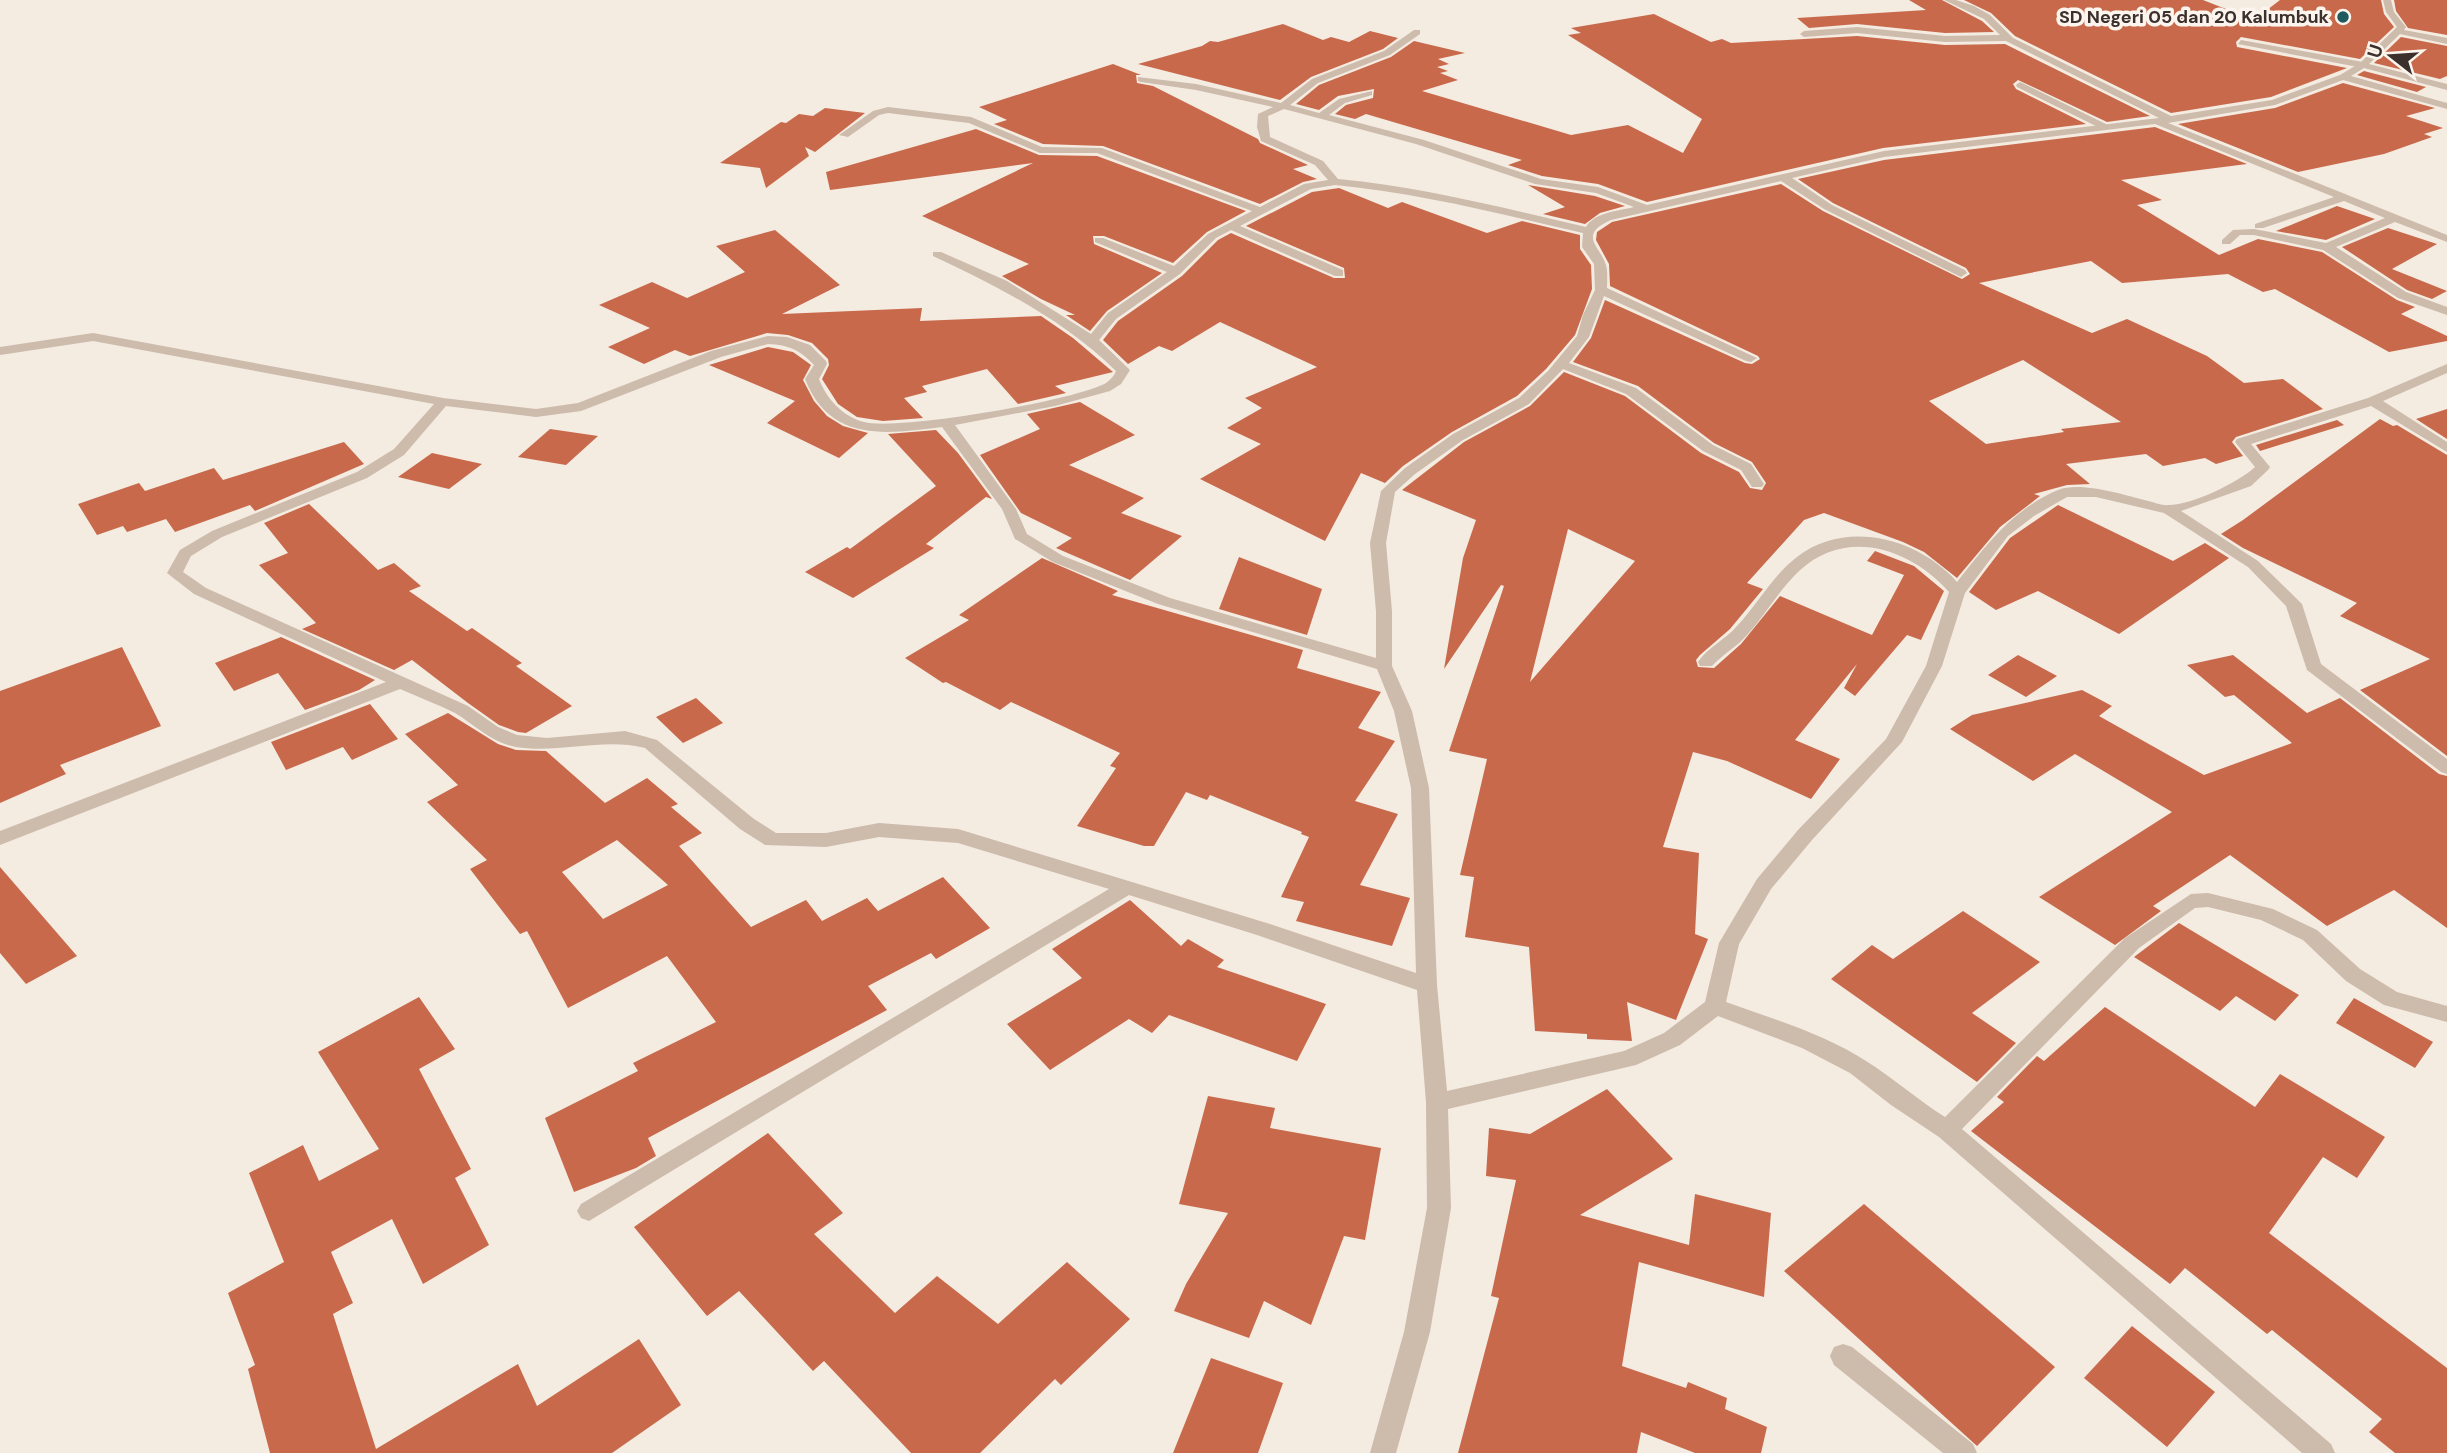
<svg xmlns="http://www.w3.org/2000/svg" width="2447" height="1453" font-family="'DM Sans',sans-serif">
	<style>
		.building { fill: #c8694b; fill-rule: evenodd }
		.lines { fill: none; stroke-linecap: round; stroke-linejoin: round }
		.lane { fill: #cdbbac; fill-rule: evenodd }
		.street { fill: #cdbbac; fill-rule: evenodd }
		.poi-dot { fill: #1f5a5e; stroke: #fbf5ee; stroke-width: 2.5 }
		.labels { text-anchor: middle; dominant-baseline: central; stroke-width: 7; stroke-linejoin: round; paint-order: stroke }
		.far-poi-label { font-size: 18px; font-weight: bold; fill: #3b302b; stroke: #fbf5ee; text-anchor: end }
	</style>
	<rect width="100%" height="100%" fill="#f4ebe1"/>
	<g class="building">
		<path d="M 1909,0 L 1942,0 L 1982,21 L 1994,32 L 1945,33 L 1857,24 L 1809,28 L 1797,18 L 1926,10 Z"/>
		<path d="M 1964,0 L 2203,0 L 2254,20 L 2280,0 L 2381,0 L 2384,14 L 2394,27 L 2360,59 L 2241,37 L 2236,42 L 2237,47 L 2347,68 L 2271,97 L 2171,113 L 2015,36 L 1991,13 Z"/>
		<path d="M 2394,0 L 2447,0 L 2447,35 L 2408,28 L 2396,11 Z"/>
		<path d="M 1654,14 L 1711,42 L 1722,39 L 1731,43 L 1857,36 L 1945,45 L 2005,44 L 2150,116 L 2107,122 L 2018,80 L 2013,84 L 2016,89 L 2086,124 L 1883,148 L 1647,202 L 1598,184 L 1542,176 L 1508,165 L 1522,160 L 1366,114 L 1355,119 L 1335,114 L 1346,105 L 1373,98 L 1374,89 L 1338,96 L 1319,110 L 1296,104 L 1319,85 L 1391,57 L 1414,41 L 1465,53 L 1438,59 L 1449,64 L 1437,67 L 1448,71 L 1440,73 L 1458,80 L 1422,91 L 1571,135 L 1628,125 L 1683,153 L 1702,119 L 1568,35 L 1581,33 L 1571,28 Z"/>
		<path d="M 1283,24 L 1323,40 L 1331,37 L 1349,42 L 1370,31 L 1398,38 L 1383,49 L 1311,77 L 1280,100 L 1138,64 L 1202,46 L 1210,41 L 1218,42 Z"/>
		<path d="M 2401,37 L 2447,46 L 2447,76 L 2440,79 L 2374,63 Z"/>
		<path d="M 1113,64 L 1141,75 L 1136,75 L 1137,83 L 1153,86 L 1258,139 L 1260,143 L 1308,165 L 1293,169 L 1317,179 L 1303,182 L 1260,204 L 1103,146 L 1043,144 L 994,124 L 1007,120 L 979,107 Z"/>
		<path d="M 2364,71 L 2426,87 L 2417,92 L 2357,75 Z"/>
		<path d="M 2343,83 L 2435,108 L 2406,116 L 2443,128 L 2424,134 L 2432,137 L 2384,154 L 2298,172 L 2178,124 L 2275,108 Z"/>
		<path d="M 825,108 L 865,113 L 815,152 L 805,147 L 809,156 L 766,188 L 760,168 L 720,163 L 781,122 L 786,123 L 799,114 L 813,116 Z"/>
		<path d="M 2155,127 L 2247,164 L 2121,180 L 2162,200 L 2137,205 L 2219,255 L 2258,239 L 2322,252 L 2397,300 L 2415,307 L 2401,314 L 2447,336 L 2447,341 L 2389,352 L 2275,289 L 2263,292 L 2228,274 L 2122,283 L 2091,261 L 1979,283 L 2092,333 L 2127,319 L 2207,356 L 2244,383 L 2283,379 L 2323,409 L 2236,437 L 2232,442 L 2243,456 L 2216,464 L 2205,458 L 2163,466 L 2146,454 L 2066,464 L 2090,484 L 2067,485 L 2034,494 L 2040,496 L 2000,527 L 1957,578 L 1924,552 L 1903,542 L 1824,513 L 1804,520 L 1747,583 L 1763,589 L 1730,629 L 1700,655 L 1696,660 L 1698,667 L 1714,668 L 1741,644 L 1780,596 L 1872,635 L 1904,575 L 1867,561 L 1875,551 L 1914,566 L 1944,591 L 1921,640 L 1907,635 L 1855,696 L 1844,688 L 1857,664 L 1795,740 L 1840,759 L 1811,799 L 1727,761 L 1693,752 L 1663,847 L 1699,853 L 1695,934 L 1708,939 L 1676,1020 L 1627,1002 L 1632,1041 L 1587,1039 L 1587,1034 L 1535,1031 L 1529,947 L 1465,937 L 1474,877 L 1460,875 L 1487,759 L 1449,751 L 1504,586 L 1501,585 L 1444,669 L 1463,558 L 1476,520 L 1402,490 L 1464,442 L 1530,406 L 1564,372 L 1625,396 L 1701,453 L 1739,472 L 1750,488 L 1762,490 L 1766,483 L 1752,462 L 1714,443 L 1638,386 L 1573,362 L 1591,338 L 1605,300 L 1745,363 L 1752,364 L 1760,359 L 1758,356 L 1610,286 L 1609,264 L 1596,240 L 1597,232 L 1612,222 L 1781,184 L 1823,211 L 1962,279 L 1970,274 L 1966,268 L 1833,203 L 1798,179 L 1884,160 ZM 2023,360 L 2121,422 L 2061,429 L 2064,432 L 1986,444 L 1929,401 ZM 1568,529 L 1635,561 L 1530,682 Z"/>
		<path d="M 976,129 L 1039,155 L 1097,156 L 1246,211 L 1207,232 L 1173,263 L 1104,236 L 1093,236 L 1094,244 L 1162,273 L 1107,311 L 1090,331 L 1066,315 L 1075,315 L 1041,299 L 1002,276 L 1029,264 L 922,216 L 1033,163 L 830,190 L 826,172 Z"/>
		<path d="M 1528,185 L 1595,196 L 1625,206 L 1600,213 L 1585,224 L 1543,214 L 1565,207 Z"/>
		<path d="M 1339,188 L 1388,208 L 1402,202 L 1487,233 L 1522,221 L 1580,235 L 1580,249 L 1591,265 L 1592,289 L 1575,335 L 1546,369 L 1517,396 L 1452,432 L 1403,466 L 1385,483 L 1361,473 L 1325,541 L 1200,479 L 1261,444 L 1227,428 L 1262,408 L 1245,398 L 1317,367 L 1220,322 L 1172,351 L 1159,346 L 1128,364 L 1103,340 L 1118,321 L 1182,276 L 1218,240 L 1231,233 L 1334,278 L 1345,278 L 1344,268 L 1246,226 L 1312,192 Z"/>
		<path d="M 2337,206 L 2375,219 L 2326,240 L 2276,231 Z"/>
		<path d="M 2388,228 L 2437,244 L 2392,269 L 2447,291 L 2432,299 L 2407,290 L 2342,247 Z"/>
		<path d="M 775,230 L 840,285 L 782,314 L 922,308 L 920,321 L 1041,316 L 1073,338 L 1113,372 L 1055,386 L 1066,393 L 1018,404 L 987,369 L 922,386 L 927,392 L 904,398 L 923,418 L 883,421 L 857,417 L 838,404 L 822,379 L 829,365 L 828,359 L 812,343 L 788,335 L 767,333 L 690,356 L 675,350 L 644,364 L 608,347 L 650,328 L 599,305 L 652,282 L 687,298 L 745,272 L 716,246 Z"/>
		<path d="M 768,347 L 793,352 L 807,362 L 811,365 L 803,380 L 814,401 L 827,416 L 843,426 L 868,433 L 839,458 L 767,423 L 795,401 L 709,365 Z"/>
		<path d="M 1080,402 L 1135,435 L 1069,465 L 1144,498 L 1121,513 L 1182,536 L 1130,580 L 1056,548 L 1072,538 L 1021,513 L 980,455 L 1040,429 L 1027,414 Z"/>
		<path d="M 2447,409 L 2447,439 L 2416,419 Z"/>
		<path d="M 2380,419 L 2393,426 L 2397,425 L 2447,455 L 2447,756 L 2360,690 L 2430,659 L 2340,616 L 2357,603 L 2243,548 L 2221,534 L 2243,520 Z"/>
		<path d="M 2337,420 L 2344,425 L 2260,451 L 2256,445 Z"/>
		<path d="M 550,429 L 598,436 L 566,465 L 518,457 Z"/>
		<path d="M 936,430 L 958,453 L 992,499 L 986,497 L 926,544 L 934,548 L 853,598 L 805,572 L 847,547 L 850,549 L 936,486 L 888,434 Z"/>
		<path d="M 344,442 L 364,464 L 255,511 L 250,505 L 175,532 L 166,519 L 127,532 L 123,526 L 97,535 L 78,504 L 139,483 L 145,491 L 214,468 L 223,480 Z"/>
		<path d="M 432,453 L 482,464 L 449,489 L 398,477 Z"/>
		<path d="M 309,504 L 378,570 L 394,563 L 421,586 L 409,591 L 467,631 L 472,628 L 522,663 L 516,666 L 572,706 L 526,733 L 518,732 L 499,725 L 468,703 L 412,660 L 394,670 L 302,629 L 316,623 L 259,565 L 288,553 L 264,523 Z"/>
		<path d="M 2058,505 L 2173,561 L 2205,543 L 2229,558 L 2119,634 L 2038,591 L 1996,610 L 1969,592 L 2010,538 Z"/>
		<path d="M 1239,557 L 1322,589 L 1307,635 L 1219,609 Z"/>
		<path d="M 1042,558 L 1118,591 L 1112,595 L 1303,650 L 1297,668 L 1381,692 L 1358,728 L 1395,741 L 1355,801 L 1398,814 L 1360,885 L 1410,898 L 1392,946 L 1296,921 L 1304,902 L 1281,897 L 1309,837 L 1301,834 L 1302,832 L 1210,795 L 1207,800 L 1186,792 L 1154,846 L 1144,846 L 1077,826 L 1116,768 L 1110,766 L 1120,753 L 1011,702 L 1000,710 L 946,682 L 943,683 L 905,658 L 969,620 L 959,615 Z"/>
		<path d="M 281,637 L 375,680 L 359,690 L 305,710 L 278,673 L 234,691 L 215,663 Z"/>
		<path d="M 122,647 L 161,726 L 60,765 L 66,774 L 0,803 L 0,691 Z"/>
		<path d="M 2018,655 L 2057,676 L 2026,697 L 1988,675 Z"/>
		<path d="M 2233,655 L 2307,713 L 2340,698 L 2439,774 L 2447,776 L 2447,928 L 2394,890 L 2327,926 L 2230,855 L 2153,906 L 2161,911 L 2115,945 L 2039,897 L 2172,812 L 2075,754 L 2033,781 L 1950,729 L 1972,715 L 2082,690 L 2112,706 L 2099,716 L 2204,775 L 2292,743 L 2234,695 L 2225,697 L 2187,665 Z"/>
		<path d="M 696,698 L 723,723 L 683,743 L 656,717 Z"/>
		<path d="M 370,704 L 398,739 L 352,760 L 343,747 L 286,770 L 271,742 Z"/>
		<path d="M 448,713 L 498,744 L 516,750 L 546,751 L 605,803 L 647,778 L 678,804 L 671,807 L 702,833 L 679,846 L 751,927 L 806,900 L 822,921 L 867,898 L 878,911 L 943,877 L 990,928 L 936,959 L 931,953 L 868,986 L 887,1010 L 648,1138 L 656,1156 L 636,1168 L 574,1192 L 545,1118 L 638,1071 L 633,1063 L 716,1022 L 667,956 L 568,1008 L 527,931 L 520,934 L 470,869 L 487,860 L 427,802 L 458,785 L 405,734 ZM 617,840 L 668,885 L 603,919 L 562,872 Z"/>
		<path d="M 0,867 L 77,956 L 26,984 L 0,953 Z"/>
		<path d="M 1130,900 L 1181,946 L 1188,939 L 1224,960 L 1217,967 L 1326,1004 L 1297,1061 L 1169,1015 L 1152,1033 L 1129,1019 L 1050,1070 L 1007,1024 L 1082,978 L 1052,949 Z"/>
		<path d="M 1963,911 L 2040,962 L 1972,1013 L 2016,1043 L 1977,1082 L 1831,979 L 1872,945 L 1893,959 Z"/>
		<path d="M 2179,923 L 2299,995 L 2275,1021 L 2236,996 L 2220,1011 L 2134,957 Z"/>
		<path d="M 419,997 L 455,1049 L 419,1069 L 471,1169 L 455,1178 L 489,1245 L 423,1284 L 392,1219 L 331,1252 L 353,1303 L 333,1314 L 376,1449 L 518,1364 L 537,1406 L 639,1339 L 681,1405 L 612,1453 L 270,1453 L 248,1369 L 255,1365 L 228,1293 L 284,1262 L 249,1173 L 303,1145 L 319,1181 L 379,1149 L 318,1052 Z"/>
		<path d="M 2354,998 L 2433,1042 L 2415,1068 L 2336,1023 Z"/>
		<path d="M 2105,1007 L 2255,1107 L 2280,1074 L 2385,1137 L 2357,1178 L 2323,1157 L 2269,1233 L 2447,1368 L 2447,1453 L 2395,1453 L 2369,1432 L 2382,1419 L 2272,1330 L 2267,1334 L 2185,1268 L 2170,1284 L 1971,1131 L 2004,1102 L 1997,1097 L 2037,1056 L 2044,1061 Z"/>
		<path d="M 1607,1089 L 1673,1159 L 1580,1215 L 1689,1245 L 1695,1194 L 1771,1213 L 1764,1297 L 1639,1262 L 1622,1366 L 1686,1388 L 1688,1382 L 1727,1398 L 1725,1409 L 1767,1427 L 1761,1453 L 1695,1453 L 1641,1432 L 1637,1453 L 1458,1453 L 1499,1298 L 1491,1296 L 1516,1180 L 1486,1176 L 1489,1128 L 1530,1134 Z"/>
		<path d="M 1208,1096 L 1275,1108 L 1270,1128 L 1381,1148 L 1365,1240 L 1344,1236 L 1311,1325 L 1264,1301 L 1249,1338 L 1174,1311 L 1186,1284 L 1228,1213 L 1179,1204 Z"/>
		<path d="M 768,1133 L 843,1213 L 814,1234 L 895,1313 L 937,1276 L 998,1324 L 1067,1262 L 1130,1319 L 1061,1385 L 1055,1379 L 980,1453 L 911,1453 L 824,1361 L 813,1371 L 739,1291 L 707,1316 L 634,1227 Z"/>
		<path d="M 1864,1204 L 2055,1367 L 1977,1446 L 1784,1271 Z"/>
		<path d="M 2132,1326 L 2215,1392 L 2167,1447 L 2084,1378 Z"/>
		<path d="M 1211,1358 L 1283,1383 L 1258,1453 L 1173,1453 Z"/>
	</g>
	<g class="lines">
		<g class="lane">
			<path d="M 2241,40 L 2363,62 L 2367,65 L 2363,68 L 2238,44 Z"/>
			<path d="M 2020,82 L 2110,126 L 2112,128 L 2104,130 L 2017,87 L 2016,85 Z"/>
		</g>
		<g class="street">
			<path d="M 1944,0 L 1956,0 L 1974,6 L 1990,15 L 2013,38 L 2171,116 L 2272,100 L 2340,75 L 2360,63 L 2397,27 L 2386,12 L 2383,0 L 2391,0 L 2394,12 L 2406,27 L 2404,30 L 2447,38 L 2447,44 L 2400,34 L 2369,64 L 2447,84 L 2447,90 L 2364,68 L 2351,76 L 2447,103 L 2447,109 L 2343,80 L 2275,105 L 2168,123 L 2447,235 L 2447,242 L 2395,222 L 2336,247 L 2406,292 L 2447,307 L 2447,315 L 2398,298 L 2323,250 L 2254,235 L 2240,235 L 2230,244 L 2222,244 L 2222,240 L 2233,230 L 2254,229 L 2326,243 L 2385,218 L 2344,201 L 2263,228 L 2255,228 L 2255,224 L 2334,197 L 2155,124 L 1884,157 L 1792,178 L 1832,205 L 1965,270 L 1967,273 L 1961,277 L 1824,209 L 1781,181 L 1611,220 C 1577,235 1600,246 1606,265 C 1608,272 1607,281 1607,288 L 1757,358 L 1751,362 L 1746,361 L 1604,296 L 1589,337 L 1569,363 L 1636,388 L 1713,445 L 1751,464 L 1764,484 L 1762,487 L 1752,487 L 1741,470 L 1703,451 L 1626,394 L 1563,369 L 1529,404 L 1463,440 L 1415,474 L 1395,492 L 1386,543 L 1392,611 L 1392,666 L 1412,711 L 1429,788 L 1437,985 L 1447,1091 L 1624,1051 L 1664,1033 L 1705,1002 L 1719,943 L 1757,879 L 1798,830 L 1886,739 L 1926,666 L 1949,592 C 1910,548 1846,527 1799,571 C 1779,590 1766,614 1748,634 C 1738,646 1723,654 1712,666 L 1700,666 L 1698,662 C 1708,647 1725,640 1737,626 C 1758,604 1772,576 1797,557 C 1846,519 1918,538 1957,582 C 1986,545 2013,509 2058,490 C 2081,481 2124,495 2148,501 C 2154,502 2162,506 2169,505 C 2192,505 2239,482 2255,467 L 2235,442 L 2237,439 L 2368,398 L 2447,364 L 2447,373 L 2383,401 L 2447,442 L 2447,452 L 2371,406 L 2251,444 L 2270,467 L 2268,470 L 2251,486 L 2181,511 L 2258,561 L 2302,604 L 2321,664 L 2447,759 L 2447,774 L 2441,772 L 2307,670 L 2286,606 L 2248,567 L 2164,513 L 2096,497 L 2067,497 L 2034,516 L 2008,536 L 1965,593 L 1942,666 L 1902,742 L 1812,840 L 1771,889 L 1739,944 L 1726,1002 C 1773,1019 1824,1034 1866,1061 C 1893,1078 1918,1100 1945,1117 L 2125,938 L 2191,894 L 2208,893 L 2273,909 L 2317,930 L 2360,969 L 2397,992 L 2447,1006 L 2447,1022 L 2384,1005 L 2346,981 L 2303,940 L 2261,920 L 2208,907 L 2195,908 L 2139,948 L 1962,1129 L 2331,1444 L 2335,1453 L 2302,1453 L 1939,1137 L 1891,1105 L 1850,1073 L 1802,1048 L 1718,1016 L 1680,1045 L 1636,1065 L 1448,1109 L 1451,1208 L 1430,1332 L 1396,1453 L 1370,1453 L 1404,1332 L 1427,1208 L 1426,1102 L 1417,990 L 1257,935 L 1129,895 L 589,1221 L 581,1218 L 577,1211 L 581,1204 L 1109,889 L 958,843 L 879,837 L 826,847 L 765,845 L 740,829 L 645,748 C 603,737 559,754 516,747 C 492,743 475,725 455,713 C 437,704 418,697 400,689 L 0,845 L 0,831 L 386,682 L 194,594 L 167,573 L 180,550 L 212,531 L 357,472 L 394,449 L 434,404 L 93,341 L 0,355 L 0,347 L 93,333 L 443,398 L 536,409 L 578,403 L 711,351 L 768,336 L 787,337 L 810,345 L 826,361 L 827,364 L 819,379 C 826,398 843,417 864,422 C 898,431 1074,401 1106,383 C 1111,379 1114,376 1116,371 C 1064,320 999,287 933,256 L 933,252 L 941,252 L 1007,281 L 1091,334 L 1108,313 L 1167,272 L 1095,242 L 1095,238 L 1103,238 L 1174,266 L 1208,234 L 1252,211 L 1097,153 L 1040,153 L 969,123 L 888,113 L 879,115 L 848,137 L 839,135 L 873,111 L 888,107 L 971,117 L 1042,147 L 1102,148 L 1260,207 L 1304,184 L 1328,180 L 1315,165 L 1261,141 L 1257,127 L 1258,114 L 1273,107 L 1196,90 L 1141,82 L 1138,81 L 1138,77 L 1196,84 L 1281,103 L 1312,79 L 1384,51 L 1414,30 L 1420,30 L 1420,34 L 1390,55 L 1318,83 L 1290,105 L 1319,113 L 1339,99 L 1372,91 L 1372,95 L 1345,103 L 1329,115 L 1424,140 L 1541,179 L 1598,187 L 1647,205 L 1884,151 L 2159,118 L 2006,41 L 1945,42 L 1857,33 L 1804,37 L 1800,34 L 1804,31 L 1857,27 L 1945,36 L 2000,35 L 1984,19 ZM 1284,109 L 1416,144 L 1535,184 L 1596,193 L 1634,207 C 1618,211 1595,212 1586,227 C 1504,208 1422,187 1338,179 L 1323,161 L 1270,137 L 1268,116 ZM 1335,185 C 1419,193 1501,214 1583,233 L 1582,247 L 1594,264 L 1595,290 L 1583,315 L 1577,336 L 1548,371 L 1519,398 L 1453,434 L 1405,468 L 1381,491 L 1370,543 L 1376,611 L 1376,658 L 1170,598 L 1063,556 L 1027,534 L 1016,509 L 955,425 L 1055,406 L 1110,391 L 1121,384 L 1130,370 L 1099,340 L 1116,319 L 1180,274 L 1216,238 L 1231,230 L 1335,276 L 1343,276 L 1343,270 L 1240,226 L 1311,189 ZM 768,344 C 789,345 800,350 814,365 L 805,379 C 830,443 887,434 942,427 L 1002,509 L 1015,539 L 1053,562 L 1158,604 L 1377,669 L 1394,711 L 1411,788 L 1416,973 L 1270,924 L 958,829 L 879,823 L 826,833 L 776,833 L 754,819 L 657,740 L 625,731 L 547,738 L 517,735 L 498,727 L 468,706 L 206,588 L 183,572 L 191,556 L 222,537 L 367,478 L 404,455 L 446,406 L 536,417 L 581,411 L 721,357 Z"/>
			<path d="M 1843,1344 L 1852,1347 L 1973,1444 L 1977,1453 L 1943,1453 L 1834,1365 L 1830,1356 L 1834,1347 Z"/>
		</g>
	</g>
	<circle class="poi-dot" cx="2343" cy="17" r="7"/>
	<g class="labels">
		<g class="far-poi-label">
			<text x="2329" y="17">SD Negeri 05 dan 20 Kalumbuk</text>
		</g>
	</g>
	<g transform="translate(2391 56) rotate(287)" stroke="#fbf5ee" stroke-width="5" paint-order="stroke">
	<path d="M0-5L12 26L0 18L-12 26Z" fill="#3b302b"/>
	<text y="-10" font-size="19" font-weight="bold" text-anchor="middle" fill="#3b302b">U</text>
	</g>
</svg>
